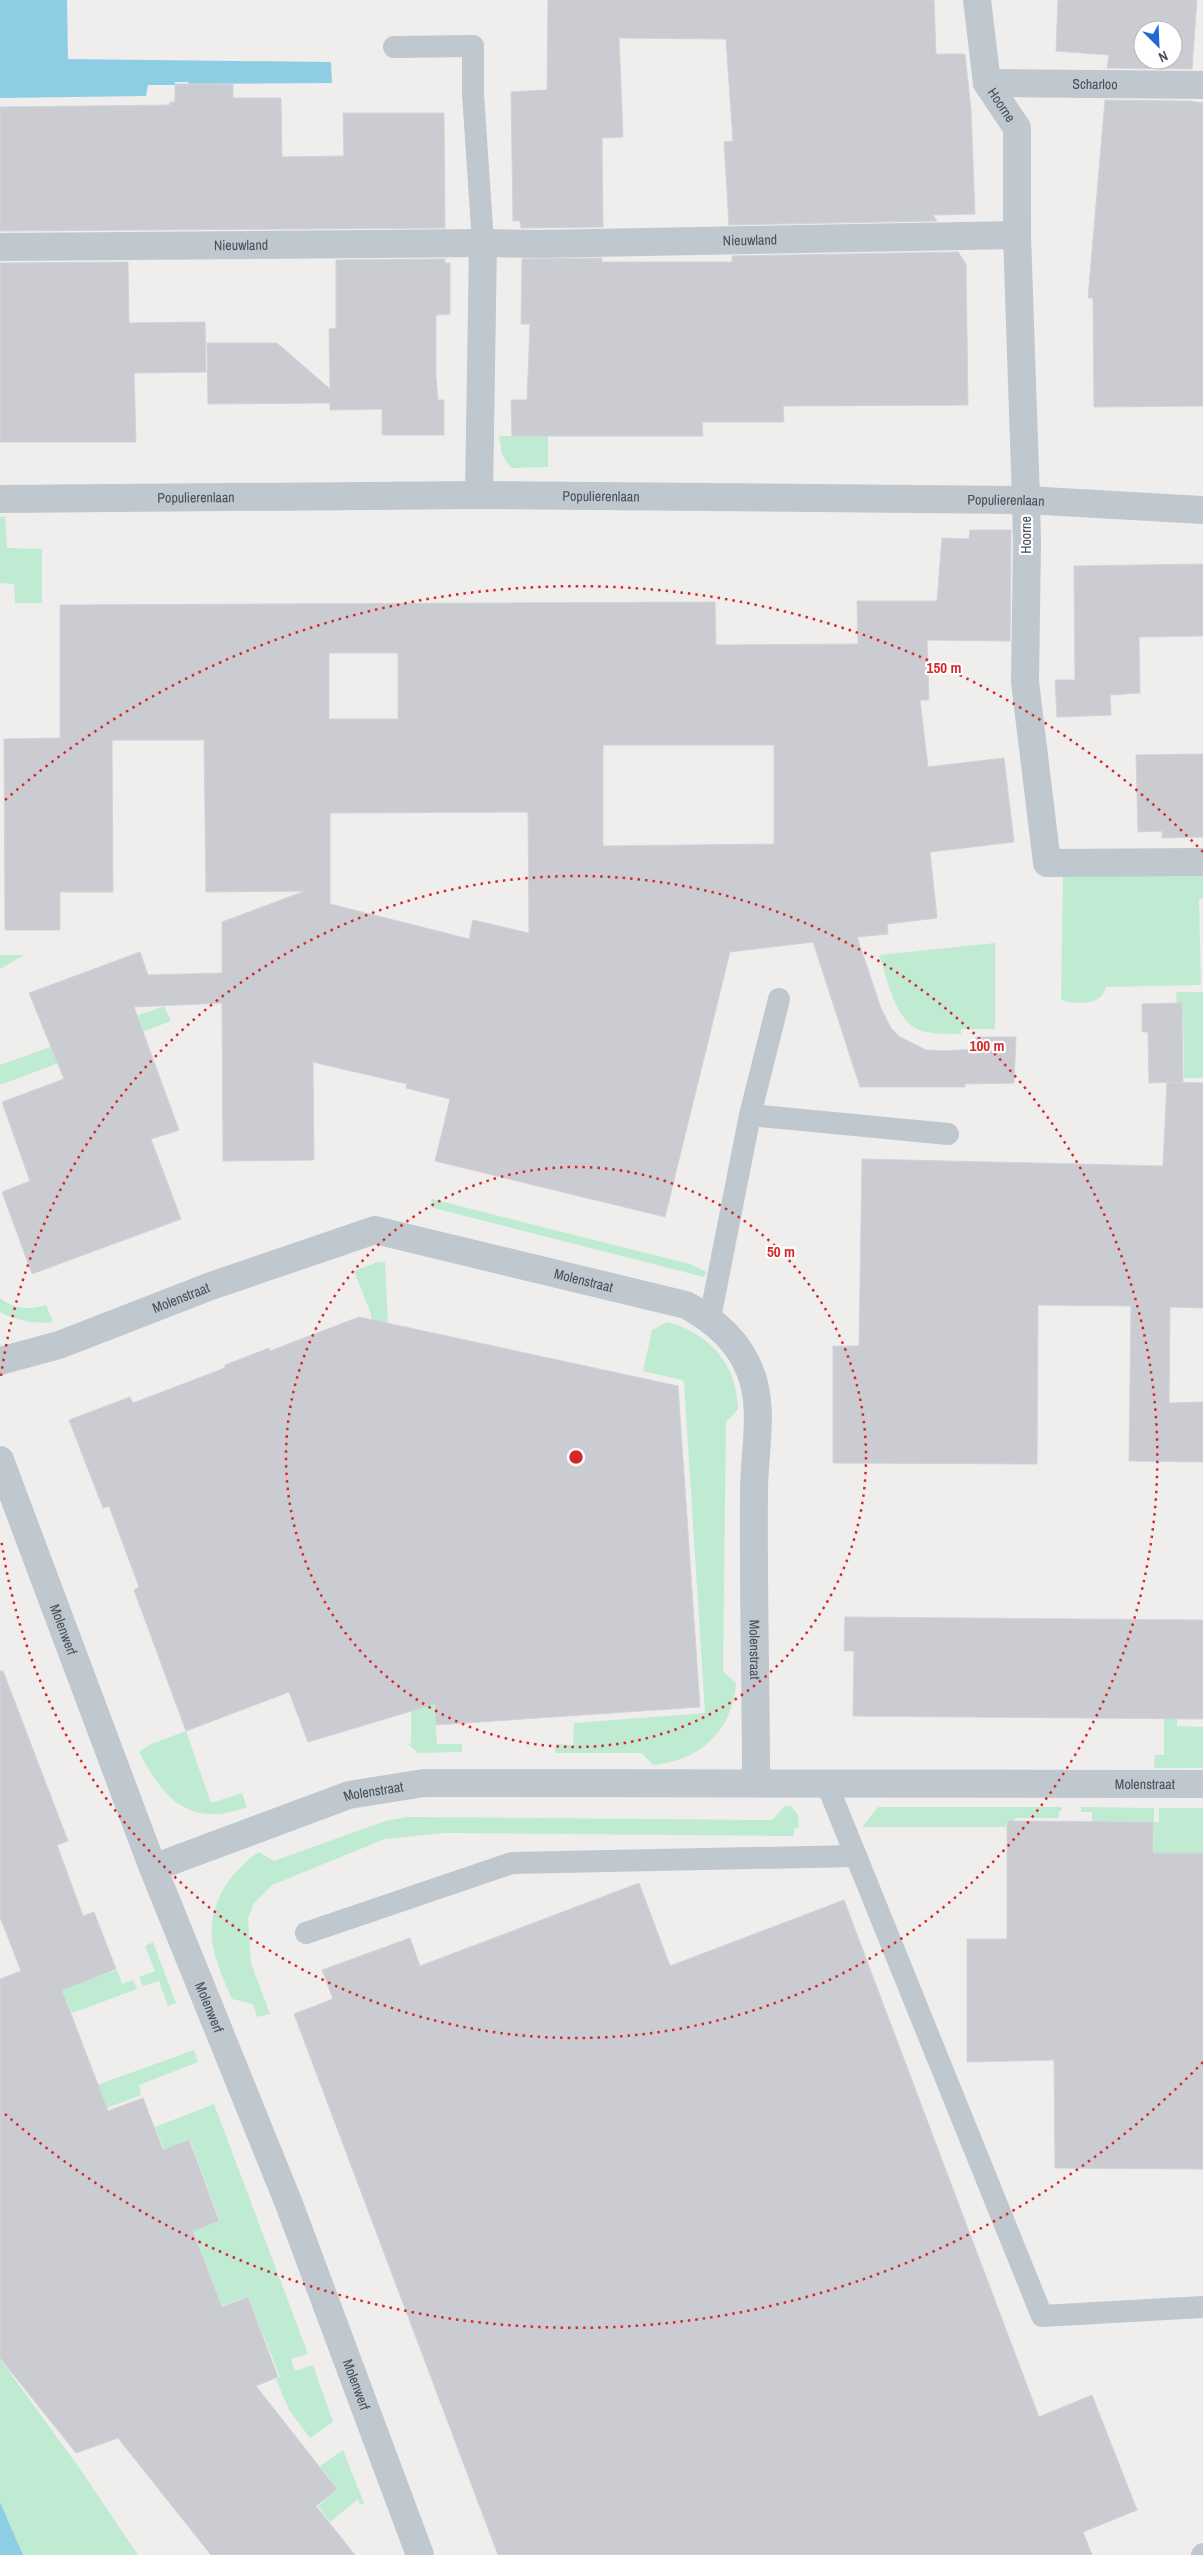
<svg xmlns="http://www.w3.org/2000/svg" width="1203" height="2555" font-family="'Archivo Narrow',sans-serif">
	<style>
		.green { fill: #beebd2 }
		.water { fill: #8ecee5 }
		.building { fill: #caccd2; stroke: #d2d3d9; fill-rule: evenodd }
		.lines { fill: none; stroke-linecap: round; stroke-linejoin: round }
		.service { stroke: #bfc7cf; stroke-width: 22 }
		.pedestrian { stroke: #bfc7cf; stroke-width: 28 }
		.minor { stroke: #bfc7cf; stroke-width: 28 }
		.ring { fill: none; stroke: #d62828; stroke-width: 2.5; stroke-dasharray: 2.5 5 }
		.labels { text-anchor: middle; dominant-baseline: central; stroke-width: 4.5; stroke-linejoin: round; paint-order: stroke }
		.street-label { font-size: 14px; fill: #475059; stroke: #fff }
		.centre { fill: #d62828; stroke: #fff; stroke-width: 2.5 }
		.ring-label { font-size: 15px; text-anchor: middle; font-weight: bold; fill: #d62828; stroke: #fff; stroke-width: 4.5; stroke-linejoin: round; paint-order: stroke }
	</style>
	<rect width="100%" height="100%" fill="#f0eeed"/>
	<g class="green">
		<path d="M 499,436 L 548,436 L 548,467 L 511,468 L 502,455 Z"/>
		<path d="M 5,516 L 7,548 L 42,549 L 42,603 L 15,603 L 14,584 L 0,583 L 0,517 Z"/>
		<path d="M 1203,874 L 1203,898 L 1199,899 L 1201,985 L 1106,987 C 1101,1006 1077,1005 1061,1000 L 1063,877 Z"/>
		<path d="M 995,943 L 995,1029 L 961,1029 L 961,1034 C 949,1034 937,1034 926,1032 C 895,1027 888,979 879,955 Z"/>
		<path d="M 0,955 L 24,955 L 0,969 Z"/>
		<path d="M 1176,992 L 1203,992 L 1203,1078 L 1184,1078 L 1183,1012 L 1177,1010 Z"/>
		<path d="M 164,1006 L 171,1021 L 0,1085 L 0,1065 Z"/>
		<path d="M 432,1199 L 690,1264 L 707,1272 L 704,1277 L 430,1207 Z"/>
		<path d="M 378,1262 L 385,1262 L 388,1324 L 408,1327 L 437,1744 L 462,1744 L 462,1752 L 418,1753 L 408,1744 L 411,1743 L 411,1703 L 396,1703 L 371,1314 L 354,1271 Z"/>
		<path d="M 0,1298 C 14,1309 29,1310 46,1305 L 53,1322 C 34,1324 17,1321 0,1312 Z"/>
		<path d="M 667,1322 C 710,1333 737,1365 738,1409 L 726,1422 L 723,1671 L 736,1683 C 733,1731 699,1761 653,1765 L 642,1753 L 555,1753 L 556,1744 L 573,1745 L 574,1723 L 705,1713 L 684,1382 L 682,1380 L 643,1371 L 652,1330 Z"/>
		<path d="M 1177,1629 L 1177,1726 L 1203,1727 L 1203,1768 L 1154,1768 L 1155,1755 L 1164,1755 L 1164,1710 Z"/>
		<path d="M 186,1731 L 211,1803 L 242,1793 L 247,1807 C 190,1828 164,1800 139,1752 L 149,1745 Z"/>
		<path d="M 785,1806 L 791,1806 L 798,1815 L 799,1828 L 794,1828 L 794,1836 L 445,1833 L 385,1839 L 272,1885 L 254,1903 L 248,1918 L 251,1963 L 270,2014 L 257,2017 L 253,2004 L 232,1999 C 226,1985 219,1970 215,1955 C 203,1913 225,1875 259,1852 L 274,1861 L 385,1821 L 407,1817 L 772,1820 Z"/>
		<path d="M 878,1807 L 1062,1807 L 1062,1809 L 1059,1812 L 1059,1818 L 1015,1818 L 1014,1821 L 1006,1821 L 1006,1827 L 862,1827 Z"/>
		<path d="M 1081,1807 L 1154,1808 L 1154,1822 L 1159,1822 L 1159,1808 L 1203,1808 L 1203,1853 L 1154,1853 L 1153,1822 L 1092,1821 L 1092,1812 L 1081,1812 Z"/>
		<path d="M 153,1942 L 176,2003 L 168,2006 L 159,1981 L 143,1986 L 139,1977 L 155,1971 L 145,1946 Z"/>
		<path d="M 117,1970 L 122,1984 L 133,1980 L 137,1989 L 72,2013 L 62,1989 Z"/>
		<path d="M 194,2050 L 198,2062 L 139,2085 L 141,2095 L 0,2148 L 0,2120 Z"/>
		<path d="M 214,2104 L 308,2354 L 291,2359 L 295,2371 L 313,2365 L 333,2422 L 310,2438 L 289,2410 L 276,2379 L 280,2377 L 248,2296 L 222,2306 L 194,2231 L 220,2221 L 190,2140 L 164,2149 L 155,2127 Z"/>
		<path d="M 0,2359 L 80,2469 L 138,2555 L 23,2555 L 0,2502 Z"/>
		<path d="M 343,2450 L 364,2503 L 360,2505 L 358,2499 L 330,2522 L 318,2506 L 338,2489 L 320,2466 Z"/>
	</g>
	<g class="water">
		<path d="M 0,0 L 67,0 L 68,59 L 331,62 L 332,83 L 189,84 L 188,82 L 175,82 L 175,85 L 148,85 L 146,96 L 0,98 Z"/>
		<path d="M 0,2502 L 23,2555 L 0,2555 Z"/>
	</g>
	<g class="building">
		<path d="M 548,0 L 934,0 L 936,54 L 965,54 L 971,110 L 975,214 L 933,215 L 937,221 L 729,225 L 724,142 L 733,141 L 726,39 L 619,38 L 623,137 L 602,138 L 603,227 L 521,228 L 520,221 L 513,221 L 511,92 L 547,90 Z"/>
		<path d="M 1058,0 L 1197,0 L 1192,69 L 1107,68 L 1109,55 L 1056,51 ZM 1143,30 L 1173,30 L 1173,60 L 1143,60 Z"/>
		<path d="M 175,84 L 233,84 L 233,98 L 281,98 L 282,157 L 344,156 L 343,113 L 444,113 L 445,228 L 0,231 L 0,107 L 170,105 L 170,102 L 175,102 Z"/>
		<path d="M 1105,100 L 1190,101 L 1203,103 L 1203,406 L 1094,407 L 1093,298 L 1088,298 Z"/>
		<path d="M 958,252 L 966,264 L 968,405 L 783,406 L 784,422 L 702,422 L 703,436 L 512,436 L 511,400 L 527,400 L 530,324 L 521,324 L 522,259 L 602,258 L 602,262 L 732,262 L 732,256 Z"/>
		<path d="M 445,259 L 445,263 L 450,263 L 450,314 L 436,315 L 436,377 L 438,400 L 444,400 L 444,435 L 382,435 L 382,409 L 330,410 L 330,403 L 208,404 L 207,343 L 277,343 L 330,389 L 329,329 L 336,328 L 336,260 Z"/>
		<path d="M 128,262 L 129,323 L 205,322 L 206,372 L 134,373 L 136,442 L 0,442 L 0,263 Z"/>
		<path d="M 970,530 L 1011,530 L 1010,641 L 927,640 L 929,700 L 920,700 L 928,767 L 1004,758 L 1014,842 L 930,852 L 937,918 L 887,924 L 888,934 L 857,937 L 881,1008 L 891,1028 L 900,1037 L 926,1050 L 945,1051 L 976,1049 L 976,1037 L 1016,1037 L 1014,1083 L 965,1084 L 965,1087 L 860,1087 L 813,942 L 730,952 L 665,1217 L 435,1161 L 450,1099 L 406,1088 L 407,1084 L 313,1062 L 314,1160 L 223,1161 L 222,1003 L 134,1007 L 179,1130 L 151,1139 L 181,1219 L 32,1274 L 2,1192 L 30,1181 L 2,1102 L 64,1079 L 29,993 L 140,952 L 148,975 L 222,973 L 222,922 L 305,891 L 206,892 L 204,740 L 112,740 L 113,892 L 60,892 L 60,930 L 5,930 L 4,739 L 60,738 L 60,605 L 715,602 L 716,645 L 858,644 L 857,601 L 937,601 L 942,538 L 969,539 ZM 329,653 L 398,653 L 398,719 L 329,719 ZM 603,745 L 774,745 L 774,844 L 603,846 ZM 528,812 L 529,933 L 473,920 L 469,939 L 330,904 L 330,813 Z"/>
		<path d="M 1203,564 L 1203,636 L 1139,637 L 1140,693 L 1110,695 L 1111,715 L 1057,717 L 1055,680 L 1075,680 L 1074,566 Z"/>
		<path d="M 1203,754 L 1203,837 L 1162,838 L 1162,831 L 1138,832 L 1136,755 Z"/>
		<path d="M 1182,1003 L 1183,1082 L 1149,1083 L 1148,1032 L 1142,1032 L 1142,1004 Z"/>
		<path d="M 1167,1082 L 1203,1083 L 1203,1308 L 1170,1307 L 1169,1403 L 1203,1402 L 1203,1462 L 1129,1461 L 1131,1306 L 1038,1305 L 1037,1464 L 833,1463 L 833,1346 L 859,1346 L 862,1159 L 1163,1166 Z"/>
		<path d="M 359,1317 L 678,1386 L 700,1707 L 436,1725 L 435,1704 L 308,1742 L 289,1692 L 186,1731 L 134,1590 L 139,1587 L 109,1506 L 103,1508 L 69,1420 L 130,1397 L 133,1403 L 225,1368 L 225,1365 L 269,1348 L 270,1351 Z"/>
		<path d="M 845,1617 L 1203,1620 L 1203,1719 L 853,1716 L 854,1651 L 844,1651 Z"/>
		<path d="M 0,1671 L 3,1671 L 68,1841 L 57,1845 L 83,1916 L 94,1912 L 116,1969 L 62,1990 L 108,2111 L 143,2098 L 163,2150 L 189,2140 L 219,2221 L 193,2231 L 222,2307 L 248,2297 L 278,2377 L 256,2386 L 337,2489 L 316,2506 L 355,2555 L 211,2555 L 118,2438 L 76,2453 L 0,2358 L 0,1979 L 21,1971 L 0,1917 Z"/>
		<path d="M 1007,1821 L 1153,1822 L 1153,1853 L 1203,1853 L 1203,2169 L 1055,2168 L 1054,2060 L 967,2062 L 967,1939 L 1007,1939 Z"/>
		<path d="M 639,1883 L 670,1966 L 844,1900 L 1039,2417 L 1092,2395 L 1137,2510 L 1083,2532 L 1092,2555 L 498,2555 L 294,2014 L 333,1999 L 322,1970 L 410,1938 L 420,1966 Z"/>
	</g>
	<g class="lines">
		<g class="service">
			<path d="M 394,47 L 473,46 L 473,94 L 483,243"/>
			<path d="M 750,1115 L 948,1134"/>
			<path d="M 710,1318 L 750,1115 L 779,999"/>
			<path d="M 826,1782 L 1042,2316 L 1203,2307"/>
			<path d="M 306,1933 L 512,1863 L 856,1856"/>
			<path d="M 1202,2555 L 1203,2554"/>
		</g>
		<path class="pedestrian" d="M 1026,500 L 1027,542"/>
		<g class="minor">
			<path id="s1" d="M 977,0 L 987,83 L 1017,128 L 1017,235 L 1026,500"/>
			<path id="s2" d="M 987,83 L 1203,85"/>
			<path id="s3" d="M 0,247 L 483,243 L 538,244 L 1017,235"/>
			<path d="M 479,495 L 483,243"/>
			<path id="s4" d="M 0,499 L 479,495 L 1026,500 L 1203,510"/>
			<path d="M 1027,542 L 1025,682 L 1047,863 L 1203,862"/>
			<path id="s5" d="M 0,1361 L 59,1345 L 211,1286 L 375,1230 L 686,1305 C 714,1320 738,1340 750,1371 C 765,1408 754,1452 754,1491 C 753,1588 756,1685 756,1782"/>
			<path id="s6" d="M 0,1460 L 153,1868 L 289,2204 L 420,2555"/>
			<path id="s7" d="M 153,1868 L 349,1795 L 424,1783 L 1203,1784"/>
		</g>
	</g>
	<g class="ring">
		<circle cx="576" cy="1457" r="290"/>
		<path d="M1 1376A581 581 0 1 1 1 1538"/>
		<path d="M1203 2062A871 871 0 0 1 5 2114M5 800A871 871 0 0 1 1203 852"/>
	</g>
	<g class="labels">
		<g class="street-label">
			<text stroke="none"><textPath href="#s2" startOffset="108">Scharloo</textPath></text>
			<text stroke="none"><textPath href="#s1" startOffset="110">Hoorne</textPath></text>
			<text stroke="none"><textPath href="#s3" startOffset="750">Nieuwland</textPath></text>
			<text stroke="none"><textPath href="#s3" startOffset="241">Nieuwland</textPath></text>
			<text stroke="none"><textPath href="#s4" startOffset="601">Populierenlaan</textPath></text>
			<text stroke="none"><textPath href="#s4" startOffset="196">Populierenlaan</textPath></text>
			<text stroke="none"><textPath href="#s4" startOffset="1006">Populierenlaan</textPath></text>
			<text transform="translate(1026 535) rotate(-90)">Hoorne</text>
			<text stroke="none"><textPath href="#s5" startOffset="612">Molenstraat</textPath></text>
			<text stroke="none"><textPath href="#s5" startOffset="192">Molenstraat</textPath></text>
			<text stroke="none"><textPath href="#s6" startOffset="181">Molenwerf</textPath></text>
			<text stroke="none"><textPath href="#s5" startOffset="1091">Molenstraat</textPath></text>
			<text stroke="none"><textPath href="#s7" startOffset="1006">Molenstraat</textPath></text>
			<text stroke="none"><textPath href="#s7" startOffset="234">Molenstraat</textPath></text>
			<text stroke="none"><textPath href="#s6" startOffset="586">Molenwerf</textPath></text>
			<text stroke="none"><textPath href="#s6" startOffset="991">Molenwerf</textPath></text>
		</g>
	</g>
	<circle cx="576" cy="1457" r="8" class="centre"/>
	<g class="ring-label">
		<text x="944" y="673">150 m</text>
		<text x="987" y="1051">100 m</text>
		<text x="781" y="1257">50 m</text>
	</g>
	<g transform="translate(1158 45) rotate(156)"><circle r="24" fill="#ffffff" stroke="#b5b9bd"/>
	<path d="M0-4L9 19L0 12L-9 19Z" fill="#2567d2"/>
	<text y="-8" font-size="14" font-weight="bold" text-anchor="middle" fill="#475059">N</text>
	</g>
</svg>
